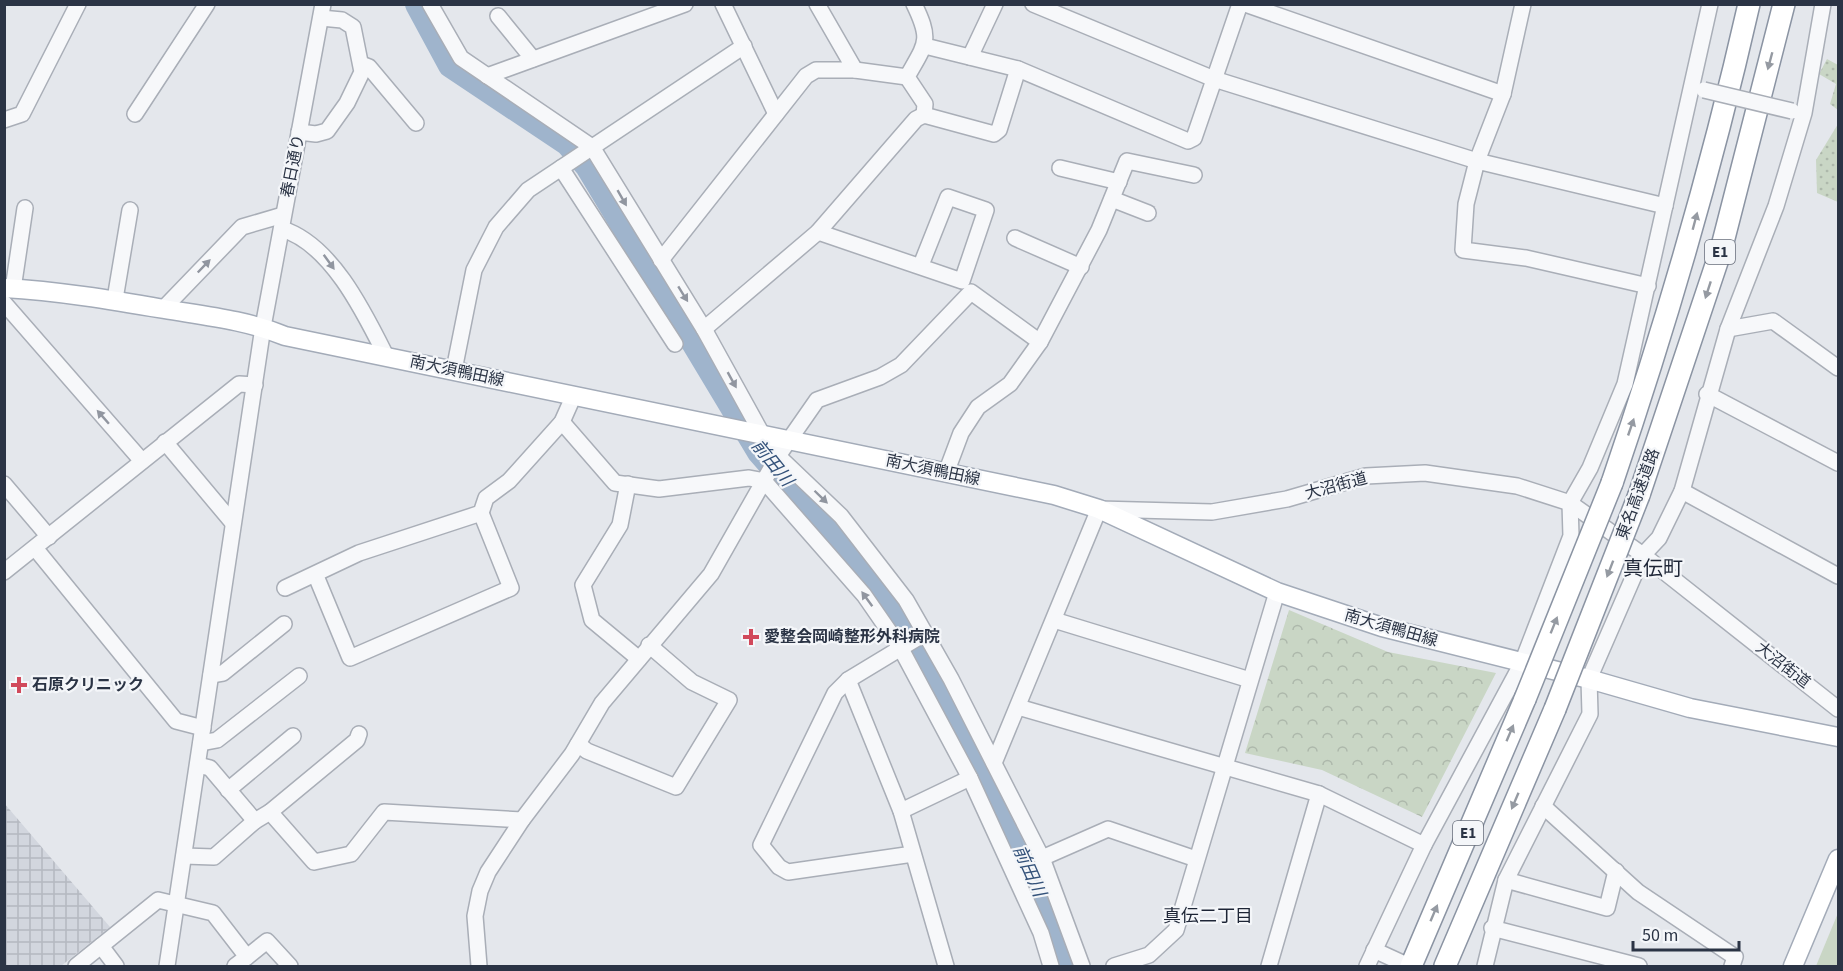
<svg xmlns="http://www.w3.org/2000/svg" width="1843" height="971" font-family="'Source Sans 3','Noto Sans JP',sans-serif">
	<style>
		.industrial { fill: url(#industrial-grid) }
		.grass { fill: url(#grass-dots) }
		.forest { fill: url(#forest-crowns) }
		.pitch { fill: #c9d6c5 }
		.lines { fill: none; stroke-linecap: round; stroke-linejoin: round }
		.river { stroke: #9fb4cc; stroke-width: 26 }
		.minor-casing { stroke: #a9aeb7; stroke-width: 18 }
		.major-casing { stroke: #a3abb8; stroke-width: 21 }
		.highway-casing { stroke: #8b94a3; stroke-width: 24 }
		.minor { stroke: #f7f8fa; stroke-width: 15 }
		.major { stroke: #fff; stroke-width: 18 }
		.highway { stroke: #fff; stroke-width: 21 }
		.minor-bridge-casing { stroke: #a9aeb7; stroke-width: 18; stroke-linecap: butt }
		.highway-bridge-casing { stroke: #8b94a3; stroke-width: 24; stroke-linecap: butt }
		.minor-bridge { stroke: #f7f8fa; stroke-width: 15 }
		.highway-bridge { stroke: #fff; stroke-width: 21 }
		.oneway { fill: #959aa2 }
		.oneway2 { fill: #9196a0 }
		.poi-dot { fill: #d1495b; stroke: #f4f6f9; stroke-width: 2 }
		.labels { text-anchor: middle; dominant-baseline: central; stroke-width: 4.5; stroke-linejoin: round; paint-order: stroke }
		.shield { fill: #f4f6f9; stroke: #676e7b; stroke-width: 1.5 }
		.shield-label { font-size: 15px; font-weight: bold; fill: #2b3445 }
		.street-label { font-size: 16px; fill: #2b3445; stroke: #f4f6f9 }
		.poi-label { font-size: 16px; font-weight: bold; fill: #2b3445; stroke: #f4f6f9; text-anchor: start }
		.water-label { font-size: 18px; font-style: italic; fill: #34527a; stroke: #f4f6f9 }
		.neighbourhood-label { font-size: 18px; fill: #1d2536; stroke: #f4f6f9 }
		.quarter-label { font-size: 20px; fill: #1d2536; stroke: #f4f6f9 }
	</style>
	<defs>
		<pattern id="industrial-grid" width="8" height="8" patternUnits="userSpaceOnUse" patternTransform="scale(1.5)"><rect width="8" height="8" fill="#d2d6de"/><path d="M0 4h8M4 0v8" fill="none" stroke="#b4b8c0"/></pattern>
		<pattern id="grass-dots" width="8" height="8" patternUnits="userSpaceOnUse" patternTransform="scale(1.5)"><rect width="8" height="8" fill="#c9d6c5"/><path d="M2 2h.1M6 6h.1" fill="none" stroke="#adb8ab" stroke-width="1.8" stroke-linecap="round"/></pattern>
		<pattern id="forest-crowns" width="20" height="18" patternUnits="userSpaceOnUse" patternTransform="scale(1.5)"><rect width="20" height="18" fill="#c9d6c5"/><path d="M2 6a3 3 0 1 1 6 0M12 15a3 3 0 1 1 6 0" fill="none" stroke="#adb8ab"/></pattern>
	</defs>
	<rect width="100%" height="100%" fill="#e4e7ec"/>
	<path class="industrial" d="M 4,803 L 110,927 L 61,966 L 5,966 Z"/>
	<g class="grass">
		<path d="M 1827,59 L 1838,65 L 1838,110 L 1830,104 L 1836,84 L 1819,74 Z"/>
		<path d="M 1838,124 L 1838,202 L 1817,193 L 1816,160 Z"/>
	</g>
	<path class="forest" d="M 1289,610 L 1388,652 L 1496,673 L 1422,817 L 1322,770 L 1245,753 Z"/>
	<path class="pitch" d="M 1838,913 L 1838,966 L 1816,966 Z"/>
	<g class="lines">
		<path class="river" d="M 418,4 L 451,65 L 568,143 L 588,166 L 760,452 L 880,588 L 926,658 L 1022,853 L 1071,966"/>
		<g class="minor-casing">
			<g id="minor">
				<path d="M 430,4 L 461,58 L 592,147 L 704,329 L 762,434 L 778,456 L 841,516 L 906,600 L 951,679 L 1042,858 L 1082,966"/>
				<path d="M 723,4 L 776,114"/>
				<path d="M 914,4 C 932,41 926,43 907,77 L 925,104 L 924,115"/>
				<path d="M 1033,4 L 1214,79 L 1477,161 L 1503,94 L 1523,4"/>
				<path d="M 1245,4 L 1503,94"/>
				<path d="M 498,16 L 533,59"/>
				<path d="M 925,46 L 1018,69 L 1188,141 L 1194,138 L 1240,4"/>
				<path d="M 970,57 L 995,4"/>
				<path d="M 361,64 L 369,67 L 416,123"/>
				<path d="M 855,70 L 907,77"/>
				<path d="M 487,76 L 685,4"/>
				<path d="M 135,114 L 207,4"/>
				<path d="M 4,120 L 22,114 L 78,4"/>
				<path d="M 299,132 L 316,134 L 327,131 L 347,103 L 362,72 L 353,27 L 342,20 L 321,18"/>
				<path d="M 561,168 L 675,344"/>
				<path d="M 1060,168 L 1119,182"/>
				<path d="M 1112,199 L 1148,213"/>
				<path d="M 282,229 C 331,244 364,312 386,356"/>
				<path d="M 818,232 L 962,281 L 986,210 L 948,197 L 921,265"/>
				<path d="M 1015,238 L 1081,267"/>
				<path d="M 661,260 L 806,76 L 816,70 L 855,70 L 817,4"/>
				<path d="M 1648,286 L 1526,258 L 1463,250 L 1466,204 L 1477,161 L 1665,206"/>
				<path d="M 13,289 L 25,208"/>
				<path d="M 115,299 L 130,210"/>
				<path d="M 4,303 L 142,461"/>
				<path d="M 164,308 L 242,227 L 283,215"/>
				<path d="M 704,329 L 818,232 L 916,119 L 924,115 L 994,134 L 999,130 L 1018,69"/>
				<path d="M 1728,329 L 1773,321 L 1838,368"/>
				<path d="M 454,370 L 474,270 L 496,227 L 528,190 L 744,46"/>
				<path d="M 1707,394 L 1838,463"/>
				<path d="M 562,422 L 615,483 L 659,489 L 749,478 L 764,481 L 864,595 L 900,647 L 970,778 L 1041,933 L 1051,966"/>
				<path d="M 165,442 L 232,522"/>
				<path d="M 946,473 L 961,433 L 978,407 L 1010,384 L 1040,342 L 1099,230 L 1127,161 L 1194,175"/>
				<path d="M 4,484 L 49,537"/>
				<path d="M 628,484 L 620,525 L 583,585 L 592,620 L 639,659"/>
				<path d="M 1682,491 L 1838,576"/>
				<path d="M 35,548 L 176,721 L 203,728"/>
				<path d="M 4,572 L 239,384 L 255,385"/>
				<path d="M 316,576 L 350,658 L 511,588 L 481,513"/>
				<path d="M 285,588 L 359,553 L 481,513 L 486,498 L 509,481 L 562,422 L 574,395"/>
				<path d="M 1054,620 L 1250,680"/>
				<path d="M 211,675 L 223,673 L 284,624"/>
				<path d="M 848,680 L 901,811 L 946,966"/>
				<path d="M 1018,707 L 1319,794 L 1424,845"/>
				<path d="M 201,743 L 217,740 L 299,676"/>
				<path d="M 578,744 L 587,751 L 676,787 L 729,700 L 692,682 L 649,645"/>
				<path d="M 994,763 L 1099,509 L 1212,512 L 1287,499 L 1366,476 L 1425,473 L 1517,486 L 1570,503 L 1643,555 L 1838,709"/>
				<path d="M 198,765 L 210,768 L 255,821 L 270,812 L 314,862 L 351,854 L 384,812 L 522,820"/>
				<path d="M 228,790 L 293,736"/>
				<path d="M 1543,806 L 1638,892 L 1735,957 L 1732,966"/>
				<path d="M 901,811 L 970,778"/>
				<path d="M 270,812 L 357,740 L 359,734"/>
				<path d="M 913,854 L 788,872 L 779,867 L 761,845 L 835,693 L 848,680 L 924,634"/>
				<path d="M 184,856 L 214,857 L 255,821"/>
				<path d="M 1042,858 L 1108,829 L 1196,859"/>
				<path d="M 1506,880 L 1607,908 L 1616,871"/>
				<path d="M 1492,928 L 1639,966"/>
				<path d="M 101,946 L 116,966"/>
				<path d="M 1374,950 L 1409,966"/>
				<path d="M 76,966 L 158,900 L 213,913 L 247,957 L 267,941 L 290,966"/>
				<path d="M 167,966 L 263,327 L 323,4"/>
				<path d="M 235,966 L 247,957"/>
				<path d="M 479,966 L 475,916 L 480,891 L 488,872 L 522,820 L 572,754 L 602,703 L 711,574 L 778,456 L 817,400 L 880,377 L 901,365 L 971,292 L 1040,342"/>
				<path d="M 1114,966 L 1149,955 L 1176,930 L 1277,592"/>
				<path d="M 1269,966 L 1319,794"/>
				<path d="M 1367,966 L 1424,845 L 1522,663 L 1571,536 L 1570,503 L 1590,468 L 1625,384 L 1710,4"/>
				<path d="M 1485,966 L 1506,880 L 1590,714 L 1589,679 L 1643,555 L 1659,538 L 1682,491 L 1728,329 L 1776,206 L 1804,113 L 1823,4"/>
			</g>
		</g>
		<g class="major-casing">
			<g id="major">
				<path d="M 4,288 C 58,291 112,300 164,309 C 206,316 246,320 285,336 L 1054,495 L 1099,509 L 1277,592 L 1382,627 L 1589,679 L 1690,708 L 1838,737"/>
				<path d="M 1793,966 L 1838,859"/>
			</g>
		</g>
		<g class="highway-casing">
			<g id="highway">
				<path d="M 1612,483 C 1666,325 1712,167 1749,4"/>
				<path d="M 1639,495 L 1721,250 L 1784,4"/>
				<path d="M 1411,966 L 1525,699"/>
				<path d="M 1445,966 L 1555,709"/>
			</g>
		</g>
		<use href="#minor" class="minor"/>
		<use href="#major" class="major"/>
		<use href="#highway" class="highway"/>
		<g class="minor-bridge-casing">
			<path id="minor-bridge" d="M 1704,90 L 1792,111"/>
		</g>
		<g class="highway-bridge-casing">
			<g id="highway-bridge">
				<path d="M 1525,699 L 1612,483"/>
				<path d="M 1555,709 L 1639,495"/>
			</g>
		</g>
		<use href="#minor-bridge" class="minor-bridge"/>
		<use href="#highway-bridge" class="highway-bridge"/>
	</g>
	<defs><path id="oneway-solid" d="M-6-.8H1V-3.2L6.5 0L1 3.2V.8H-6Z" transform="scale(1.5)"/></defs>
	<g class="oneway">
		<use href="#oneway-solid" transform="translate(1770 61) rotate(105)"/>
		<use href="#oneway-solid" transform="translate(1695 221) rotate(-75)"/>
		<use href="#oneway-solid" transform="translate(1708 290) rotate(108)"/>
		<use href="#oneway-solid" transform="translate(1631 427) rotate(-71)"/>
		<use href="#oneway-solid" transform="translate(1610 569) rotate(111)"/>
		<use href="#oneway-solid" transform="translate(1554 625) rotate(-68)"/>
		<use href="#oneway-solid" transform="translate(1510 733) rotate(-67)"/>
		<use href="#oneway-solid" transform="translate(1515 801) rotate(113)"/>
		<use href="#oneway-solid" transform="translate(1434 913) rotate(-67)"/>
	</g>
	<g class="oneway2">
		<use href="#oneway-solid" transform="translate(622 198) rotate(60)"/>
		<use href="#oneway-solid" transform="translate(329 262) rotate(54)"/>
		<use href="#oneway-solid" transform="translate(204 266) rotate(-46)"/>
		<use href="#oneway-solid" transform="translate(683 294) rotate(58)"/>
		<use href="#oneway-solid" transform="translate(732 380) rotate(61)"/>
		<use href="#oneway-solid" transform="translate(103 417) rotate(-131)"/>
		<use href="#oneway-solid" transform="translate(821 497) rotate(44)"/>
		<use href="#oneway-solid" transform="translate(867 599) rotate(-126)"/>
	</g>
	<g class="poi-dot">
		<path d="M748 628h6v6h6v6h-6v6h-6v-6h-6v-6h6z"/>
		<path d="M16 676h6v6h6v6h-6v6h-6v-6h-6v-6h6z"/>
	</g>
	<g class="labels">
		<g class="shield">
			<rect x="1705" y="240" width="30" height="24" rx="4.5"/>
			<rect x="1453" y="821" width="30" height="24" rx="4.5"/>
		</g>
		<g class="shield-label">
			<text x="1720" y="252">E1</text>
			<text x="1468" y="833">E1</text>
		</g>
		<g class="street-label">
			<text transform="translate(293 166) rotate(-79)">春日通り</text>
			<text transform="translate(457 371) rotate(12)">南大須鴨田線</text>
			<text transform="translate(933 470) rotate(12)">南大須鴨田線</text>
			<text transform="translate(1336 486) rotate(-15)">大沼街道</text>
			<text transform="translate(1638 494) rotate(-70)">東名高速道路</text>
			<text transform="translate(1391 628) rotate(16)">南大須鴨田線</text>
			<text transform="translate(1783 665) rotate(38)">大沼街道</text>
		</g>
		<g class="poi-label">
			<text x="764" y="637">愛整会岡崎整形外科病院</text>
			<text x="32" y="685">石原クリニック</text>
		</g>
		<g class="water-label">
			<text transform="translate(772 463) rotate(51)">前田川</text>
			<text transform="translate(1029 871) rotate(66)">前田川</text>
		</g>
		<g class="neighbourhood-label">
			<text x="1208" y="916">真伝二丁目</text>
		</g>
		<g class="quarter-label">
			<text x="1653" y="569">真伝町</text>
		</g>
	</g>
	<rect width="1843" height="971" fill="none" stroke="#2b3445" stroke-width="12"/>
	<path d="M1633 941v9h106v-9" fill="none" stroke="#2b3445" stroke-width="3"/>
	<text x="1642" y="941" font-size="18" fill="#2b3445" stroke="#f4f6f9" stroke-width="4.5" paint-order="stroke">50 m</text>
</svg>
